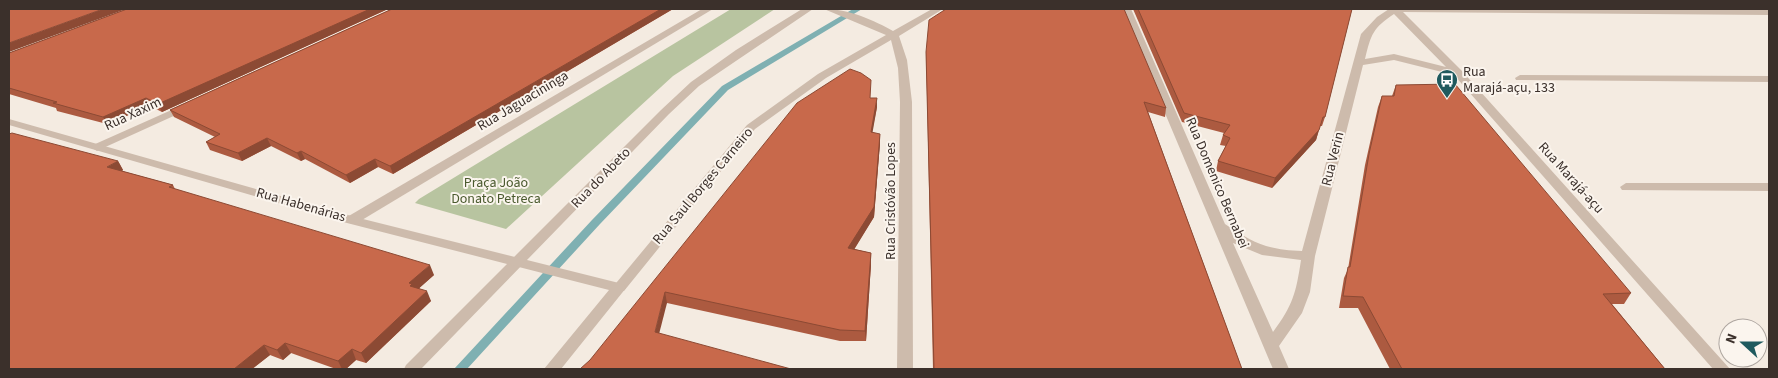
<svg xmlns="http://www.w3.org/2000/svg" width="1778" height="378" font-family="'Source Sans 3',sans-serif">
	<style>
		.green { fill: #b8c4a0 }
		.lines { fill: none; stroke-linecap: round; stroke-linejoin: round }
		.stream { fill: #7fb0b2; fill-rule: evenodd }
		.minor { fill: #cdbbac; fill-rule: evenodd }
		.tertiary { fill: #cdbbac; fill-rule: evenodd }
		.wall { fill: #ac5a40 }
		.shaded-wall { fill: #8c4a34 }
		.building { fill: #c8694b; stroke: #8c4a34 }
		.labels { text-anchor: middle; dominant-baseline: central; stroke-width: 4; stroke-linejoin: round; paint-order: stroke }
		.poi-label { font-size: 14px; fill: #3b302b; stroke: #fbf5ee; text-anchor: start }
		.street-label { font-size: 14px; fill: #3b302b; stroke: #fbf5ee }
		.park-label { font-size: 14px; fill: #4a5a2e; stroke: #fbf5ee }
	</style>
	<rect width="100%" height="100%" fill="#f4ebe1"/>
	<path class="green" d="M 731,9 L 775,9 L 673,76 L 506,229 L 415,203 L 419,199 Z"/>
	<g class="lines">
		<path class="stream" d="M 853,9 L 862,9 L 728,90 L 600,224 L 467,369 L 454,369 L 592,220 L 722,86 Z"/>
		<g class="minor">
			<path d="M 702,9 L 713,9 L 357,223 L 352,224 L 345,220 L 347,217 Z"/>
			<path d="M 802,9 L 813,9 L 699,86 L 669,114 L 421,369 L 404,369 L 406,365 L 661,110 L 691,82 L 736,50 Z"/>
			<path d="M 824,9 C 846,8 874,20 893,31 L 932,9 L 943,9 L 899,36 L 907,60 L 912,102 L 913,369 L 897,369 L 900,102 L 898,68 L 891,40 L 826,78 L 755,129 L 624,291 L 614,291 L 612,288 L 747,125 L 818,74 L 886,35 Z"/>
			<path d="M 1121,9 L 1131,9 L 1225,224 C 1253,243 1268,250 1302,251 L 1361,34 L 1377,17 L 1389,9 L 1769,9 L 1769,15 L 1403,12 L 1461,70 L 1730,369 L 1713,369 L 1454,75 L 1394,60 L 1363,65 L 1315,256 L 1310,292 L 1302,313 L 1279,346 L 1289,369 L 1273,369 ZM 1394,14 L 1446,67 L 1394,54 L 1365,59 C 1371,34 1373,28 1394,14 ZM 1233,243 L 1262,255 L 1301,260 C 1296,293 1293,305 1273,332 Z"/>
			<path d="M 1520,75 L 1769,76 L 1769,82 L 1516,80 L 1515,78 Z"/>
			<path d="M 185,104 L 189,105 L 191,107 L 189,109 L 101,149 L 97,151 L 91,147 L 93,145 Z"/>
			<path d="M 1626,183 L 1769,183 L 1769,191 L 1622,190 L 1620,187 Z"/>
		</g>
		<path class="tertiary" d="M 9,119 L 355,217 L 619,283 L 624,285 L 626,288 L 561,369 L 544,369 L 609,290 L 347,223 L 9,125 Z"/>
	</g>
	<g class="wall">
		<path d="M 127,9 L 388,9 L 162,112 L 150,106 L 107,124 L 57,111 L 56,108 L 9,94 L 9,53 Z"/>
		<path d="M 392,9 L 673,9 L 393,174 L 378,167 L 350,183 L 305,159 L 301,161 L 271,146 L 242,161 L 210,150 L 206,142 L 215,137 L 174,117 L 170,110 Z"/>
		<path d="M 946,9 L 1166,108 L 1165,117 L 1148,112 L 1242,369 L 933,369 L 926,52 Z"/>
		<path d="M 1133,9 L 1352,9 L 1325,117 L 1322,126 L 1320,126 L 1316,140 L 1272,188 L 1216,171 L 1218,161 L 1226,146 L 1220,145 L 1223,135 L 1224,133 L 1182,122 Z"/>
		<path d="M 1396,85 L 1631,293 L 1624,304 L 1612,304 L 1665,369 L 1390,369 L 1358,308 L 1339,308 L 1344,278 L 1348,269 L 1365,165 L 1378,107 L 1382,96 L 1392,96 Z"/>
		<path d="M 871,98 L 877,107 L 872,132 L 880,143 L 874,217 L 854,249 L 871,253 L 871,264 L 866,341 L 840,341 L 667,303 L 590,360 Z"/>
		<path d="M 118,161 L 123,170 L 122,171 L 173,185 L 175,189 L 434,275 L 419,288 L 431,301 L 366,363 L 356,360 L 346,369 L 336,369 L 291,353 L 283,360 L 270,355 L 252,369 L 9,369 Z"/>
	</g>
	<g class="shaded-wall">
		<path d="M 103,9 L 126,9 L 9,52 L 9,43 Z"/>
		<path d="M 370,9 L 388,9 L 162,112 L 158,104 Z"/>
		<path d="M 661,9 L 673,9 L 393,174 L 390,166 Z"/>
		<path d="M 146,98 L 150,106 L 107,124 L 103,117 Z"/>
		<path d="M 877,98 L 877,107 L 871,141 L 871,132 Z"/>
		<path d="M 1319,130 L 1316,140 L 1272,188 L 1275,178 Z"/>
		<path d="M 880,134 L 880,143 L 874,217 L 849,258 L 848,248 Z"/>
		<path d="M 267,138 L 271,146 L 242,161 L 238,153 Z"/>
		<path d="M 301,151 L 305,159 L 301,161 L 297,153 Z"/>
		<path d="M 375,159 L 378,167 L 350,183 L 346,175 Z"/>
		<path d="M 118,161 L 123,170 L 112,176 L 107,167 Z"/>
		<path d="M 871,253 L 871,264 L 866,341 L 865,331 Z"/>
		<path d="M 430,265 L 434,275 L 415,292 L 409,283 Z"/>
		<path d="M 427,291 L 431,301 L 366,363 L 361,353 Z"/>
		<path d="M 665,292 L 667,303 L 657,342 L 655,332 Z"/>
		<path d="M 285,343 L 291,353 L 283,360 L 277,350 Z"/>
		<path d="M 264,345 L 270,355 L 252,369 L 234,369 Z"/>
		<path d="M 352,349 L 356,360 L 346,369 L 342,369 L 338,361 Z"/>
	</g>
	<g class="building">
		<path d="M 9,9 L 103,9 L 9,43 Z"/>
		<path d="M 127,9 L 370,9 L 158,104 L 146,98 L 103,117 L 53,103 L 57,102 L 9,88 L 9,53 Z"/>
		<path d="M 392,9 L 661,9 L 390,166 L 375,159 L 346,175 L 301,151 L 297,153 L 267,138 L 238,153 L 206,142 L 220,134 L 170,110 Z"/>
		<path d="M 946,9 L 1124,9 L 1166,108 L 1144,102 L 1242,369 L 934,369 L 926,52 L 929,20 Z"/>
		<path d="M 1138,9 L 1352,9 L 1325,117 L 1323,117 L 1319,130 L 1275,178 L 1218,161 L 1230,138 L 1223,135 L 1230,125 L 1184,113 Z"/>
		<path d="M 850,69 L 861,73 L 871,80 L 870,98 L 877,98 L 871,132 L 880,134 L 874,207 L 848,248 L 871,253 L 865,331 L 840,330 L 665,292 L 655,332 L 791,369 L 580,369 L 590,360 L 797,103 Z"/>
		<path d="M 1455,84 L 1631,293 L 1603,294 L 1665,369 L 1402,369 L 1363,297 L 1343,296 L 1348,267 L 1350,267 L 1369,154 L 1382,96 L 1394,96 L 1396,85 Z"/>
		<path d="M 12,133 L 118,161 L 107,167 L 173,185 L 169,187 L 430,265 L 409,283 L 412,284 L 410,286 L 427,291 L 361,353 L 352,349 L 338,361 L 285,343 L 277,350 L 264,345 L 234,369 L 9,369 L 9,134 Z"/>
	</g>
	<defs>
		<g id="bus-pin" transform="scale(1.125)"><path d="M0 17L-7.5 6A9.5 9.5 0 1 1 7.5 6Z" fill="#1f5a5e" stroke="#fbf5ee"/><path d="M-5-6H5V4H4V6H2V4H-2V6H-4V4H-5ZM-3.5-4V0h7V-4ZM-3.5 1.2v1.5H-2V1.2ZM2 1.2v1.5H3.5V1.2Z" fill="#fff"/></g>
	</defs>
	<g fill-rule="evenodd">
		<use href="#bus-pin" x="1447" y="80"/>
	</g>
	<g class="labels">
		<g class="poi-label">
			<text x="1463" y="72">Rua<tspan x="1463" dy="16">Marajá-açu, 133</tspan></text>
		</g>
		<g class="street-label">
			<text transform="translate(523 101) rotate(-31)">Rua Jaguacininga</text>
			<text transform="translate(133 114) rotate(-25)">Rua Xaxim</text>
			<text transform="translate(1333 159) rotate(-76)">Rua Verin</text>
			<text transform="translate(601 178) rotate(-46)">Rua do Abeto</text>
			<text transform="translate(1571 178) rotate(48)">Rua Marajá-açu</text>
			<text transform="translate(1217 183) rotate(67)">Rua Domenico Bernabei</text>
			<text transform="translate(703 186) rotate(-50)">Rua Saul Borges Carneiro</text>
			<text transform="translate(891 201) rotate(-90)">Rua Cristóvão Lopes</text>
			<text transform="translate(301 205) rotate(16)">Rua Habenárias</text>
		</g>
		<g class="park-label">
			<text x="496" y="183">Praça João<tspan x="496" dy="16">Donato Petreca</tspan></text>
		</g>
	</g>
	<rect width="1778" height="378" fill="none" stroke="#3b302b" stroke-width="20"/>
	<g transform="translate(1743 343) rotate(291)"><circle r="24" fill="#fbf5ee" stroke="#aea6a0"/>
	<path d="M0-4L9 19L0 12L-9 19Z" fill="#1f5a5e"/>
	<text y="-8" font-size="14" font-weight="bold" text-anchor="middle" fill="#3b302b">N</text>
	</g>
</svg>
